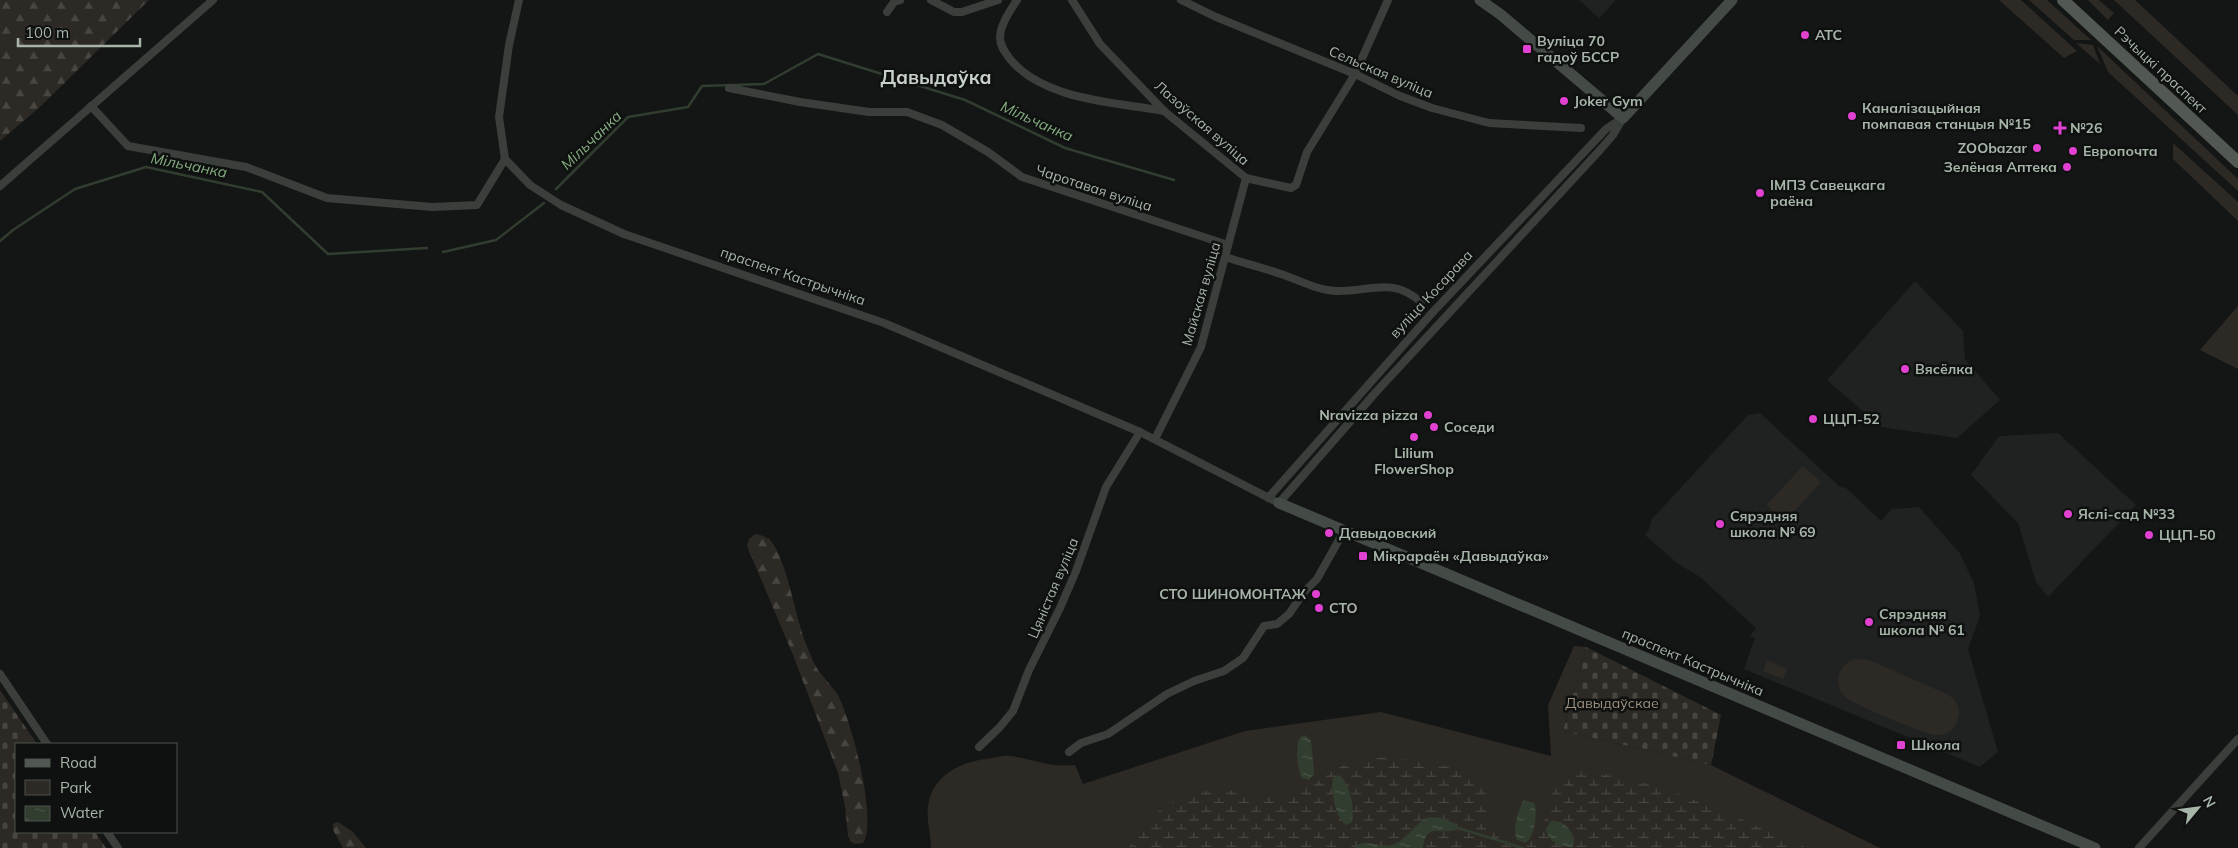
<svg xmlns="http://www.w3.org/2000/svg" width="2238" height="848" font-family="Mulish,sans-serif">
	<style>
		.built { fill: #202221 }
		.green { fill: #2d2925 }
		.forest { fill: url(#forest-firs) }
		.wetland { fill: url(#wetland-marsh) }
		.cemetery { fill: url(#cemetery-stones) }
		.water { fill: url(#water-ripples) }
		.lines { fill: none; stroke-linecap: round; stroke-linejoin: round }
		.stream { stroke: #313d2f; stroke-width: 2.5 }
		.street { stroke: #3a3f3c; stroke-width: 8 }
		.secondary { stroke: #444a45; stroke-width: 11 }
		.primary { stroke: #525953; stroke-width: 12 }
		.poi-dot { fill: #e041d0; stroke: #0f1110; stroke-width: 2 }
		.labels { text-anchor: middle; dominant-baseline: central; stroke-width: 5; stroke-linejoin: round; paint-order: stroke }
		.poi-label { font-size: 14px; font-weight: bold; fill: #a7b5a9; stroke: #0f1110; text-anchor: start }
		.street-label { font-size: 14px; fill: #a7b5a9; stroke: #0f1110 }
		.park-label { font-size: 14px; fill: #9e8f80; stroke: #0f1110 }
		.water-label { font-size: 15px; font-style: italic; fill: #85ad81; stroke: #0f1110 }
		.district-label { font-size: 19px; font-weight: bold; fill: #c8d1c9; stroke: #0f1110 }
	</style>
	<defs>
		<pattern id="forest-firs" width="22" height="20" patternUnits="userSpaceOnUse" patternTransform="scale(1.25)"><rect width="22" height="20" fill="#2d2925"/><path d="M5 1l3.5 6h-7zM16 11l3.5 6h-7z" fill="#494642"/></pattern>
		<pattern id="wetland-marsh" width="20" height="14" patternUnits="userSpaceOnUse" patternTransform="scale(1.25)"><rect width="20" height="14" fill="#2d2925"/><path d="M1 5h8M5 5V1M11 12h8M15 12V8" fill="none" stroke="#494642"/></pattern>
		<pattern id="cemetery-stones" width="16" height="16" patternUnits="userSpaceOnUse" patternTransform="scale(1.25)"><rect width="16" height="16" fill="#2d2925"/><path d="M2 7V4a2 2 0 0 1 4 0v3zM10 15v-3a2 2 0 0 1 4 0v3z" fill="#494642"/></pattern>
		<pattern id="water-ripples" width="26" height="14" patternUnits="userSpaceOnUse" patternTransform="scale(1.25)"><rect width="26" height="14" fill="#313d2f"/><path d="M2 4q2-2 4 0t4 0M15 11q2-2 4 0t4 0" fill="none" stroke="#4c574a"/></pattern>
	</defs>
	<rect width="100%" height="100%" fill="#141615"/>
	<g class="built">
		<path d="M 1579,0 L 1616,0 L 1599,18 Z"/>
		<path d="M 1915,281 L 1963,331 L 1965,359 L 2000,400 L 1957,438 L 1881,427 L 1827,380 Z"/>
		<path d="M 1760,413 L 1840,487 L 1846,488 L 1881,521 L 1892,509 L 1919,507 L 1959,552 L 1974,583 L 1980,616 L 1968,649 L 1998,752 L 1980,767 L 1744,669 L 1755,638 L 1750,636 L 1756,628 L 1700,577 L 1677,563 L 1645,535 L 1649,529 L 1652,519 L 1748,415 Z"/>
		<path d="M 2058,433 L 2136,505 L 2048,597 L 2036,582 L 2018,523 L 1971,475 L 1999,436 Z"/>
	</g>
	<g class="green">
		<path d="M 1999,0 L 2021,0 L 2077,51 L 2064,58 Z"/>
		<path d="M 2029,0 L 2047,0 L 2091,40 L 2074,40 Z"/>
		<path d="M 2088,0 L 2099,0 L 2114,13 L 2108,20 Z"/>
		<path d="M 2114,0 L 2135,0 L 2238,96 L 2238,115 Z"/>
		<path d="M 2076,43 L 2093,45 L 2100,64 Z"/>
		<path d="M 2097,46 L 2238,179 L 2238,191 L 2108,72 Z"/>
		<path d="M 2173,143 L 2238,202 L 2238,221 L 2173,159 Z"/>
		<path d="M 2238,306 L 2238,369 L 2200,350 Z"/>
		<path d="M 1803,466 L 1821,482 L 1792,514 L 1773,513 L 1767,504 Z"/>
		<path d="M 1574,646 L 1586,647 L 1563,731 L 1711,765 L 1880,848 L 931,848 C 931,834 926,820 928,806 C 933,773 963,761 992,758 C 998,757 1005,755 1011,756 C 1024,758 1036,762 1048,764 C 1057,766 1066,765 1075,765 L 1083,784 L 1245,731 L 1381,712 L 1551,756 L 1548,705 Z"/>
		<path d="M 1854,659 L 1869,660 L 1949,695 C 1956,701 1961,708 1958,718 C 1956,729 1946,736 1936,735 C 1926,735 1856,705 1846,698 C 1833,685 1837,666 1854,659 Z"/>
		<path d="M 1767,660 L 1787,669 L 1783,679 L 1763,671 Z"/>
	</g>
	<g class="forest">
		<path d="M 0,0 L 149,0 L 42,105 L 0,141 Z"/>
		<path d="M 755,534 C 760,535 765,536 769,539 C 786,555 796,620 806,644 C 810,654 814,665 821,674 C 827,681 833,688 838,695 C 851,720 878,820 863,843 L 856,844 L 851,842 L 848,836 L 845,806 L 838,773 L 793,655 L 747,546 L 749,539 Z"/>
		<path d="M 338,822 L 353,832 L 366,848 L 343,848 L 333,830 L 333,824 Z"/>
	</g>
	<path class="wetland" d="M 1389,757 C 1409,761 1460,765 1475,775 C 1499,792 1475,818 1494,833 C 1499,837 1508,840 1515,842 C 1547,848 1546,805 1555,784 C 1559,779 1563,774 1570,773 C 1578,770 1587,772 1596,773 C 1669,783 1740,819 1807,848 L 1128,848 C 1135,841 1139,831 1146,823 C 1165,800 1205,785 1235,791 C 1253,794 1272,800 1291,794 C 1311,788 1326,774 1344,765 C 1358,758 1374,758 1389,757 Z"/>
	<g class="cemetery">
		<path d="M 1586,647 L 1721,715 L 1711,765 L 1563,731 Z"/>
		<path d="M 0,690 L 37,744 L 16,744 L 16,832 L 95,832 L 106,848 L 0,848 Z"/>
	</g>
	<g class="water">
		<path d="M 1305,735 L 1311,741 L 1314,770 L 1314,774 L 1309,780 L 1302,778 C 1297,769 1295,746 1300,737 Z"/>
		<path d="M 1339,775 C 1350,782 1355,810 1352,822 L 1346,825 C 1336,820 1330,788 1333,778 Z"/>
		<path d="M 1524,800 L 1534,803 C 1538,812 1535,838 1525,843 L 1517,840 C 1512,831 1518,808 1524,800 Z"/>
		<path d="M 1429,817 L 1441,818 L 1456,824 L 1457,829 C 1442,837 1426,820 1423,848 L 1354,848 C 1364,837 1379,848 1391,845 C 1408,840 1413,824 1429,817 Z"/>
		<path d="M 1551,821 C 1564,819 1577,834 1573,847 C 1560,848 1548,842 1546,829 Z"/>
	</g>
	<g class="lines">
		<g class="stream">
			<path d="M 556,189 L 628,117 L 688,107 L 702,86 L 764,84 L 818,54 L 965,100 L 1065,148 L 1174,180"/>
			<path d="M 0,241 L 13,230 L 75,189 L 146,167 L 262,192 L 328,254 L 427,248"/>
			<path d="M 443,252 L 496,240 L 544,203"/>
			<path d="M 1455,827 L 1523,848"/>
		</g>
		<g class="street">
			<path d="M 519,0 L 509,45 L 499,117 L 505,159 L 530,185 L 561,205 L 624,234 L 884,323 L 1140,432 L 1279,503 L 1376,392 L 1600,150 L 1613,135 L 1623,118"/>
			<path d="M 931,0 L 954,12 L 962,12 L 998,0"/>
			<path d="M 1017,0 C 1010,11 1000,25 1000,38 C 1000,46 1005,52 1010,59 C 1043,100 1114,102 1164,111"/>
			<path d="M 1072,0 L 1100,44 L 1164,111 L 1246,178 L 1291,188 L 1296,185 L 1307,152 L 1355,74 L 1388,0"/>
			<path d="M 1181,0 L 1216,17 L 1355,74 L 1400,96 L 1432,108 L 1489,123 L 1581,128"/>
			<path d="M 887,12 L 894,2 L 900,0"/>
			<path d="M 729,88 L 800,102 L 869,112 L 907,112 L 942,125 L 988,152 L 1022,177 L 1228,245"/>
			<path d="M 91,106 L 128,146 L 246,167 L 327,198 L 432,207 L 477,205 L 505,159"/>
			<path d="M 0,186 L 213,0"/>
			<path d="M 1225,257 C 1244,263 1263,268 1281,274 C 1299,280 1316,290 1336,291 C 1370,292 1391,276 1421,302"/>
			<path d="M 1155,439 L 1201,347 L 1246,178"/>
			<path d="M 1268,498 L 1432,313 L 1606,129 L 1621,119"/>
			<path d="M 0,674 L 47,744"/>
			<path d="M 979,747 L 999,728 L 1013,711 L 1029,670 L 1060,608 L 1076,571 L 1106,487 L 1140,432"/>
			<path d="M 1069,752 L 1081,743 L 1108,734 L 1167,694 L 1194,681 L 1224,671 L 1243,658 L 1264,626 L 1277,624 L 1289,614 L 1304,592 L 1317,579 L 1344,531"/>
			<path d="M 107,832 L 118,848"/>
			<path d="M 2139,848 L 2238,739"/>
		</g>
		<g class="secondary">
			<path d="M 1480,0 L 1500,14 L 1623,118 L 1732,0"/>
			<path d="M 1279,503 L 2095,848"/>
		</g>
		<path class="primary" d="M 2063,0 L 2238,162"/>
	</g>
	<g class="poi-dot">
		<circle cx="1805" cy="35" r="5"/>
		<rect x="1522" y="44" width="10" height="10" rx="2.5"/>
		<circle cx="1564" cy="101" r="5"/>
		<circle cx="1852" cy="116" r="5"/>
		<path d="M2057.5 120.5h5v5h5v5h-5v5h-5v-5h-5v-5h5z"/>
		<circle cx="2037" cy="148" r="5"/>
		<circle cx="2073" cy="151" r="5"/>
		<circle cx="2067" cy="167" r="5"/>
		<circle cx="1760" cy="193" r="5"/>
		<circle cx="1905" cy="369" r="5"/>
		<circle cx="1428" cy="415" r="5"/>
		<circle cx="1813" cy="419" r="5"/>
		<circle cx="1434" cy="427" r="5"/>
		<circle cx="1414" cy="437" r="5"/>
		<circle cx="2068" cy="514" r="5"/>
		<circle cx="1720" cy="524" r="5"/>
		<circle cx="1329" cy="533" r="5"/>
		<circle cx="2149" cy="535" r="5"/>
		<rect x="1358" y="551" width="10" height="10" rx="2.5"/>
		<circle cx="1316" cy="594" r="5"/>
		<circle cx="1319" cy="608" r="5"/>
		<circle cx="1869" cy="622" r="5"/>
		<rect x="1896" y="740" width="10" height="10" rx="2.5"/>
	</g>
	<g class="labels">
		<g class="poi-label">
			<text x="1815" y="35">АТС</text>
			<text x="1537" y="41">Вуліца 70<tspan x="1537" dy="16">гадоў БССР</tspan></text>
			<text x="1574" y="101">Joker Gym</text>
			<text x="1862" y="108">Каналізацыйная<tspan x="1862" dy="16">помпавая станцыя №15</tspan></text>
			<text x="2070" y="128">№26</text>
			<text x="2027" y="148" text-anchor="end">ZOObazar</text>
			<text x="2083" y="151">Европочта</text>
			<text x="2057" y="167" text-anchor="end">Зелёная Аптека</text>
			<text x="1770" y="185">ІМПЗ Савецкага<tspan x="1770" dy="16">раёна</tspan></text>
			<text x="1915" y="369">Вясёлка</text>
			<text x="1418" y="415" text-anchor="end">Nravizza pizza</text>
			<text x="1823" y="419">ЦЦП-52</text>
			<text x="1444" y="427">Соседи</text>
			<text x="1414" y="453" text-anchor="middle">Lilium<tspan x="1414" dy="16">FlowerShop</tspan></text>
			<text x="2078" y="514">Яслі-сад №33</text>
			<text x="1730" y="516">Сярэдняя<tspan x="1730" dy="16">школа № 69</tspan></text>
			<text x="1339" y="533">Давыдовский</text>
			<text x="2159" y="535">ЦЦП-50</text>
			<text x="1373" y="556">Мікрараён «Давыдаўка»</text>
			<text x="1306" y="594" text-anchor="end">СТО ШИНОМОНТАЖ</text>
			<text x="1329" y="608">СТО</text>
			<text x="1879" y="614">Сярэдняя<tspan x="1879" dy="16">школа № 61</tspan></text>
			<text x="1911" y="745">Школа</text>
		</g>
		<g class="street-label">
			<text transform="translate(2161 70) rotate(43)">Рэчыцкі праспект</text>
			<text transform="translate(1381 72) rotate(23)">Сельская вуліца</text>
			<text transform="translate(1202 123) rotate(41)">Лазоўская вуліца</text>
			<text transform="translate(1094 188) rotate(18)">Чаротавая вуліца</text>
			<text transform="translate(793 276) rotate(19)">праспект Кастрычніка</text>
			<text transform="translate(1201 294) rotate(-74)">Майская вуліца</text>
			<text transform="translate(1431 294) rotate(-47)">вуліца Косарава</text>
			<text transform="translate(1053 588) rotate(-67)">Цяністая вуліца</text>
			<text transform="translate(1693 662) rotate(23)">праспект Кастрычніка</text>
		</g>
		<g class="park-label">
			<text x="1612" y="703">Давыдаўскае</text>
		</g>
		<g class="water-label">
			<text transform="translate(1037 121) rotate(24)">Мільчанка</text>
			<text transform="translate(591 140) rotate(-44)">Мільчанка</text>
			<text transform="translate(189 165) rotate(11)">Мільчанка</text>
		</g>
		<g class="district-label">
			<text x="936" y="77">Давыдаўка</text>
		</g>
	</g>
	<rect x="15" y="743" width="162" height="90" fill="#0f1110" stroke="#4c534d"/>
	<rect x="25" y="759" width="25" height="8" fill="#525953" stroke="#4c534d"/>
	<text x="60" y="768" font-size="15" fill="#a7b5a9">Road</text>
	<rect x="25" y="780" width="25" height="15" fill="#2d2925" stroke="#4c534d"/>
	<text x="60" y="793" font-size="15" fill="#a7b5a9">Park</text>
	<rect x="25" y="806" width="25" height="15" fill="url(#water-ripples)" stroke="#4c534d"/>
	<text x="60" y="818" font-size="15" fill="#a7b5a9">Water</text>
	<g transform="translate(2198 808) rotate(61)" stroke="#0f1110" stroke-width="4" paint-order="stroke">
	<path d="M0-4L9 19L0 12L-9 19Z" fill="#a7b5a9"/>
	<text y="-8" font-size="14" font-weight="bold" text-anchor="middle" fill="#a7b5a9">N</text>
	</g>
	<path d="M18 38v8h122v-8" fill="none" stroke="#a7b5a9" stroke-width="2.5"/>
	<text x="25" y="38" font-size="15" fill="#a7b5a9" stroke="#0f1110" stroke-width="4" paint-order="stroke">100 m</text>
</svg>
